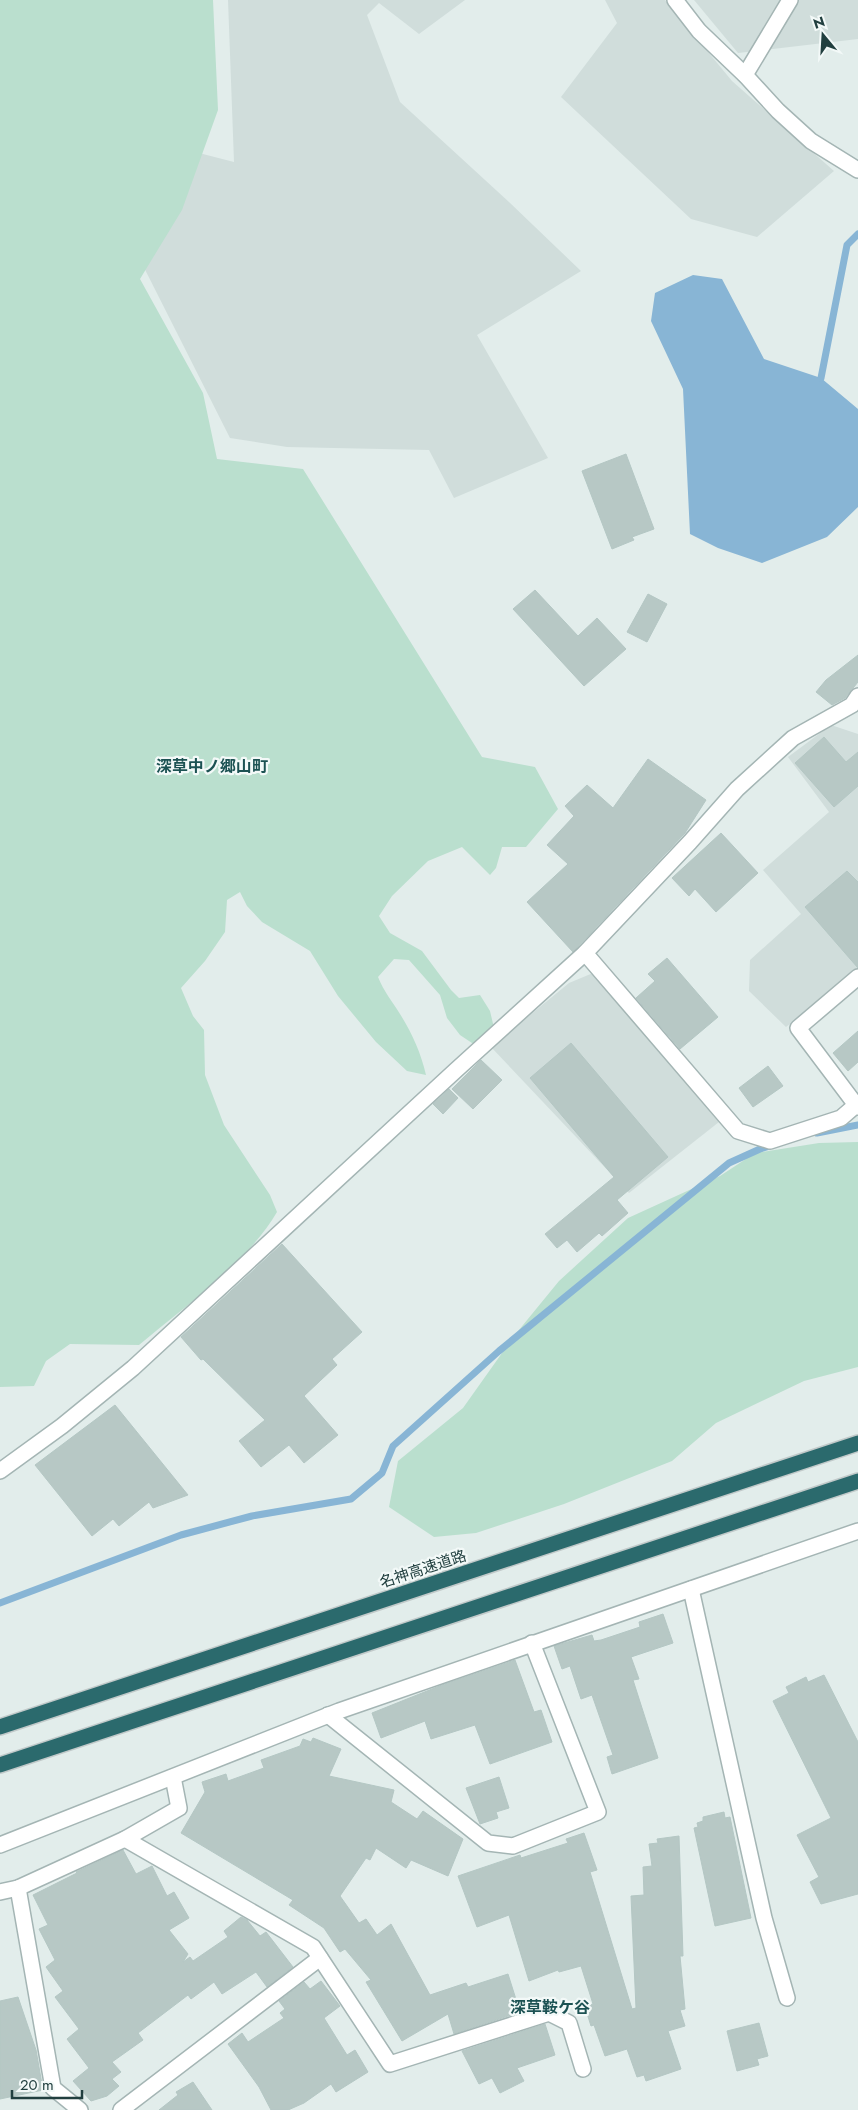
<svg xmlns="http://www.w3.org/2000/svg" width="858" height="2110" font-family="Jost,'Noto Sans JP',sans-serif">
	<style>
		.built { fill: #d0dddb }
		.green { fill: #badfce }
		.water { fill: #88b5d5 }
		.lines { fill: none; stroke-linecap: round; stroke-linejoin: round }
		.stream { stroke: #88b5d5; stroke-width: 7 }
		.building { fill: #b7c8c5; stroke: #b4c7c4 }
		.street-casing { stroke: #a4b5b4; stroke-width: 18 }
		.highway-casing { stroke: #c1c9c9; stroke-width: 18 }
		.street { stroke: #fff; stroke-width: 15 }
		.highway { stroke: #2b6a6d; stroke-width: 15 }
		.labels { text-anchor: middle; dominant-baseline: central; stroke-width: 4.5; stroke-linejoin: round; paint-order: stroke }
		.street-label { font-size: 15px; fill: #213f3f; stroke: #f3f9f8 }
		.neighbourhood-label { font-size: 16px; font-weight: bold; fill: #1c5253; stroke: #f3f9f8 }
	</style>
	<rect width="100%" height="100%" fill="#e2edeb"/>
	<g class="built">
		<path d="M 228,0 L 465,0 L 419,34 L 379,3 L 367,15 L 400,102 L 509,202 L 581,271 L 477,335 L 548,458 L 454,498 L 429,450 L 287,447 L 230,438 L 122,224 L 125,134 L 234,162 Z"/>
		<path d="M 605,0 L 665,0 L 732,81 L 834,171 L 757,237 L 691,219 L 561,97 L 617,23 Z"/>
		<path d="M 694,0 L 858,0 L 858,39 L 738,53 Z"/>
		<path d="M 831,725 L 858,734 L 858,970 L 786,1027 L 749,991 L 750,960 L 801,914 L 763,870 L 829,812 L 788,757 Z"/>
		<path d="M 593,973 L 719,1122 L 629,1193 L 491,1047 L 569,983 Z"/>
	</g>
	<g class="green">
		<path d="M 0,0 L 213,0 L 218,110 L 182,210 L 140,279 L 203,393 L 217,459 L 303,469 L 482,757 L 535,767 L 558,809 L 526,847 L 502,847 L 496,868 L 490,875 L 462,847 L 428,861 L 392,896 L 379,916 L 390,933 L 422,951 L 451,990 L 459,998 L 480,995 L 490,1011 L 494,1028 L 475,1045 L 460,1035 L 447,1018 L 440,995 L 409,960 L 394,959 L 378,977 C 384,992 392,1001 400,1014 C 412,1033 421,1053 426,1075 L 407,1071 L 376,1042 L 338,996 L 310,951 L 262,922 L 247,906 L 240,892 L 227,900 L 225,932 L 205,961 L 181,988 L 193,1016 L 204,1030 L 205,1075 L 224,1125 L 270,1195 L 277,1212 C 248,1262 184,1307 139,1345 L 70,1344 L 46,1361 L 34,1386 L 0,1387 Z"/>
		<path d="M 858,1142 L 858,1367 L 804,1381 L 716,1423 L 672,1461 L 564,1504 L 476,1533 L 434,1537 L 389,1507 L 398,1461 L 463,1408 L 514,1336 L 559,1281 L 628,1218 L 720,1176 L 755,1153 L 819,1143 Z"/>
	</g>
	<path class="water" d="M 693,275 L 722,279 L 764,359 L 821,378 L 858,409 L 858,507 L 827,537 L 762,563 L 718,548 L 690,534 L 683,389 L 651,321 L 655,293 Z"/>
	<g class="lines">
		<g class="stream">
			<path d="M 821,378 L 847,245 L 858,234"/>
			<path d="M 817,1133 L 858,1125"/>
			<path d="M 0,1603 L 181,1535 L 252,1516 L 351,1499 L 382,1473 L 393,1446 L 499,1351 L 729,1163 L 760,1149 L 773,1145"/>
		</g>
	</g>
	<g class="building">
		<path d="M 626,454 L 654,529 L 632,537 L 634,540 L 612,549 L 582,471 Z"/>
		<path d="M 535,590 L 578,636 L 597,618 L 626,649 L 584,686 L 513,609 Z"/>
		<path d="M 648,594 L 667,604 L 647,642 L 627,632 Z"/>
		<path d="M 858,655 L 858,682 L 845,698 L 832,705 L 816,692 L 826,680 Z"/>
		<path d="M 824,737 L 846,762 L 858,752 L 858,786 L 834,807 L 795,763 Z"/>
		<path d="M 648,759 L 706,800 L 685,833 L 573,952 L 527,902 L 568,864 L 547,845 L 574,816 L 565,806 L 587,785 L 613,808 Z"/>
		<path d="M 721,833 L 758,873 L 716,912 L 695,889 L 689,896 L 672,878 Z"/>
		<path d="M 847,871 L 858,882 L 858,968 L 805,907 Z"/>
		<path d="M 667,958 L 718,1017 L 680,1049 L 636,998 L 655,981 L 648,974 Z"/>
		<path d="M 858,1031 L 858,1062 L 848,1071 L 833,1053 Z"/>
		<path d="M 571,1043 L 668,1157 L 617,1200 L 628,1213 L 602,1236 L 599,1233 L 577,1252 L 567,1240 L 557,1248 L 545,1234 L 614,1177 L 530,1078 Z"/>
		<path d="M 481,1060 L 502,1080 L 473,1109 L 452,1089 Z"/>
		<path d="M 768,1066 L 783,1086 L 753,1107 L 739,1088 Z"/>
		<path d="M 449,1089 L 458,1098 L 443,1114 L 433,1104 Z"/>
		<path d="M 282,1244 L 362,1332 L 332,1359 L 337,1365 L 304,1396 L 338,1435 L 304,1463 L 289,1445 L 261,1467 L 239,1441 L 265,1420 L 203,1359 L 201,1360 L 181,1337 Z"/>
		<path d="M 115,1405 L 188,1495 L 153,1508 L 149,1502 L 119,1526 L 113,1519 L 92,1536 L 35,1465 Z"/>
		<path d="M 663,1614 L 673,1643 L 631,1657 L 639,1679 L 633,1680 L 658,1758 L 612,1774 L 607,1757 L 613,1755 L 592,1695 L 581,1699 L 570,1666 L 562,1669 L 554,1646 L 592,1635 L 594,1641 L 601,1640 L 640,1627 L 639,1622 Z"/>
		<path d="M 515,1660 L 534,1712 L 541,1710 L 552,1742 L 490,1764 L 475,1725 L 431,1739 L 425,1721 L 381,1738 L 372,1713 L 442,1685 Z"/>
		<path d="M 824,1675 L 858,1742 L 858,1894 L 821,1904 L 810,1882 L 819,1877 L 797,1835 L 831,1818 L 773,1701 L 789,1693 L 786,1687 L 806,1677 L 808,1682 Z"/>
		<path d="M 313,1738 L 341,1749 L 329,1776 L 394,1790 L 391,1802 L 417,1819 L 423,1811 L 463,1839 L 448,1876 L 411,1860 L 406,1868 L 376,1848 L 370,1860 L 366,1858 L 340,1896 L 359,1923 L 366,1919 L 377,1935 L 391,1924 L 430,1995 L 466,1983 L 468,1987 L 508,1974 L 520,2012 L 454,2034 L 448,2014 L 402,2041 L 366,1982 L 371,1980 L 345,1949 L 340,1952 L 324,1928 L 289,1905 L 293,1900 L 181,1833 L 205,1792 L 202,1782 L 226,1774 L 228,1781 L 264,1768 L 261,1760 L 300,1746 L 303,1739 L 311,1742 Z"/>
		<path d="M 499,1777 L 509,1808 L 496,1812 L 498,1818 L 480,1824 L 466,1788 Z"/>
		<path d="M 724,1812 L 725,1818 L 730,1817 L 751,1918 L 715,1926 L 694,1828 L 698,1827 L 697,1823 L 703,1821 L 703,1817 Z"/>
		<path d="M 584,1833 L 597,1870 L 590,1872 L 632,2009 L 636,2008 L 631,1896 L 644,1895 L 643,1867 L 652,1866 L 649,1844 L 658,1843 L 657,1839 L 679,1836 L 683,1956 L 680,1956 L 685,2009 L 680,2010 L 685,2026 L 668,2031 L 681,2069 L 646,2081 L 644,2075 L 637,2077 L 627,2049 L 605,2056 L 594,2025 L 591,2026 L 585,2007 L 593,2004 L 581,1966 L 559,1972 L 558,1970 L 529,1981 L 509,1915 L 477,1927 L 458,1876 L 520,1855 L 521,1858 L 568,1843 L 566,1839 Z"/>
		<path d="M 123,1850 L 136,1874 L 152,1866 L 167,1896 L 174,1892 L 189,1918 L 169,1930 L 188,1954 L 183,1962 L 190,1957 L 193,1961 L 228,1937 L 224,1931 L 241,1917 L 247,1920 L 260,1936 L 266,1932 L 293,1967 L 267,1987 L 256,1972 L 222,1994 L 214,1982 L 191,1999 L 188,1995 L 138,2033 L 143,2040 L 112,2062 L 121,2072 L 112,2079 L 119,2086 L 107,2096 L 91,2101 L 73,2081 L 89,2068 L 67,2039 L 79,2029 L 55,1997 L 63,1991 L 46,1967 L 55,1960 L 39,1929 L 48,1925 L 33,1895 L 77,1873 L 76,1872 Z"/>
		<path d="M 321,1981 L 340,2006 L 324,2018 L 347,2055 L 355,2050 L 368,2072 L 336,2092 L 331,2084 L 304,2103 L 288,2110 L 271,2110 L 259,2087 L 228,2044 L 242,2033 L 248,2042 L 284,2018 L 280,2013 L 285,2009 L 279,2001 L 304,1982 L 310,1989 Z"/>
		<path d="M 18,1997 L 36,2050 L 43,2090 L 0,2099 L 0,2001 Z"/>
		<path d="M 759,2023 L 768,2056 L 757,2059 L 759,2065 L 737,2071 L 727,2031 Z"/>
		<path d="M 545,2024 L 555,2055 L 517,2068 L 524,2081 L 500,2093 L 492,2078 L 479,2084 L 462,2051 Z"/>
		<path d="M 193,2082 L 212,2110 L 159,2110 L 178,2095 L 176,2092 Z"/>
	</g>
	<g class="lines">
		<g class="street-casing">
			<g id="street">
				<path d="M 675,0 L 699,31 L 745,75 L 778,111 L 811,141 L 858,170"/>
				<path d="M 745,75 L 790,0"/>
				<path d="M 585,953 L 738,1131 L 770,1141 L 841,1118 L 856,1105 L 858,1107"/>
				<path d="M 856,1105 L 798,1028 L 858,977"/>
				<path d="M 0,1471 L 62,1426 L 133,1368 L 455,1071 L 585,953 L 690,842 L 737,789 L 793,738 L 852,705 L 858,696"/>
				<path d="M 691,1589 L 764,1918 L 787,1998"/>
				<path d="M 328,1715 L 488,1843 L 513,1846 L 598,1812 L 532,1643"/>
				<path d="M 125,1839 L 313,1947 L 390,2064 L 549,2013 L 569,2023 L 583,2069"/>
				<path d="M 0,1845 L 339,1711 L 858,1531"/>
				<path d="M 18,1888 L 53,2088 L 80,2110"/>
				<path d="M 0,1892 L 18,1888 L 125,1839 L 179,1808 L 173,1777"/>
				<path d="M 121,2110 L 320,1958"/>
			</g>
		</g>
		<g class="highway-casing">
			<g id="highway">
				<path d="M 0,1727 L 858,1443"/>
				<path d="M 0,1765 L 858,1481"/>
			</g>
		</g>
		<use href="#street" class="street"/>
		<use href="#highway" class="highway"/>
	</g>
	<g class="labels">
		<g class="street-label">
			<text transform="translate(423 1569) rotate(-18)">名神高速道路</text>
		</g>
		<g class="neighbourhood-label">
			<text x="212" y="766">深草中ノ郷山町</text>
			<text x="550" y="2007">深草鞍ケ谷</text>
		</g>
	</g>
	<g transform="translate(823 35) rotate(342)" stroke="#f3f9f8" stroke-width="4" paint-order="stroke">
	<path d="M0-4L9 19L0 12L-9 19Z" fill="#213f3f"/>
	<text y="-8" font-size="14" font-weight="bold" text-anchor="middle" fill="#213f3f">N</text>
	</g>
	<path d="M12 2090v8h70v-8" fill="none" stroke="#213f3f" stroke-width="2.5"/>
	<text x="20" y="2090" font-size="15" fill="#213f3f" stroke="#f3f9f8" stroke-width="4" paint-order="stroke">20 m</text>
</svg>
